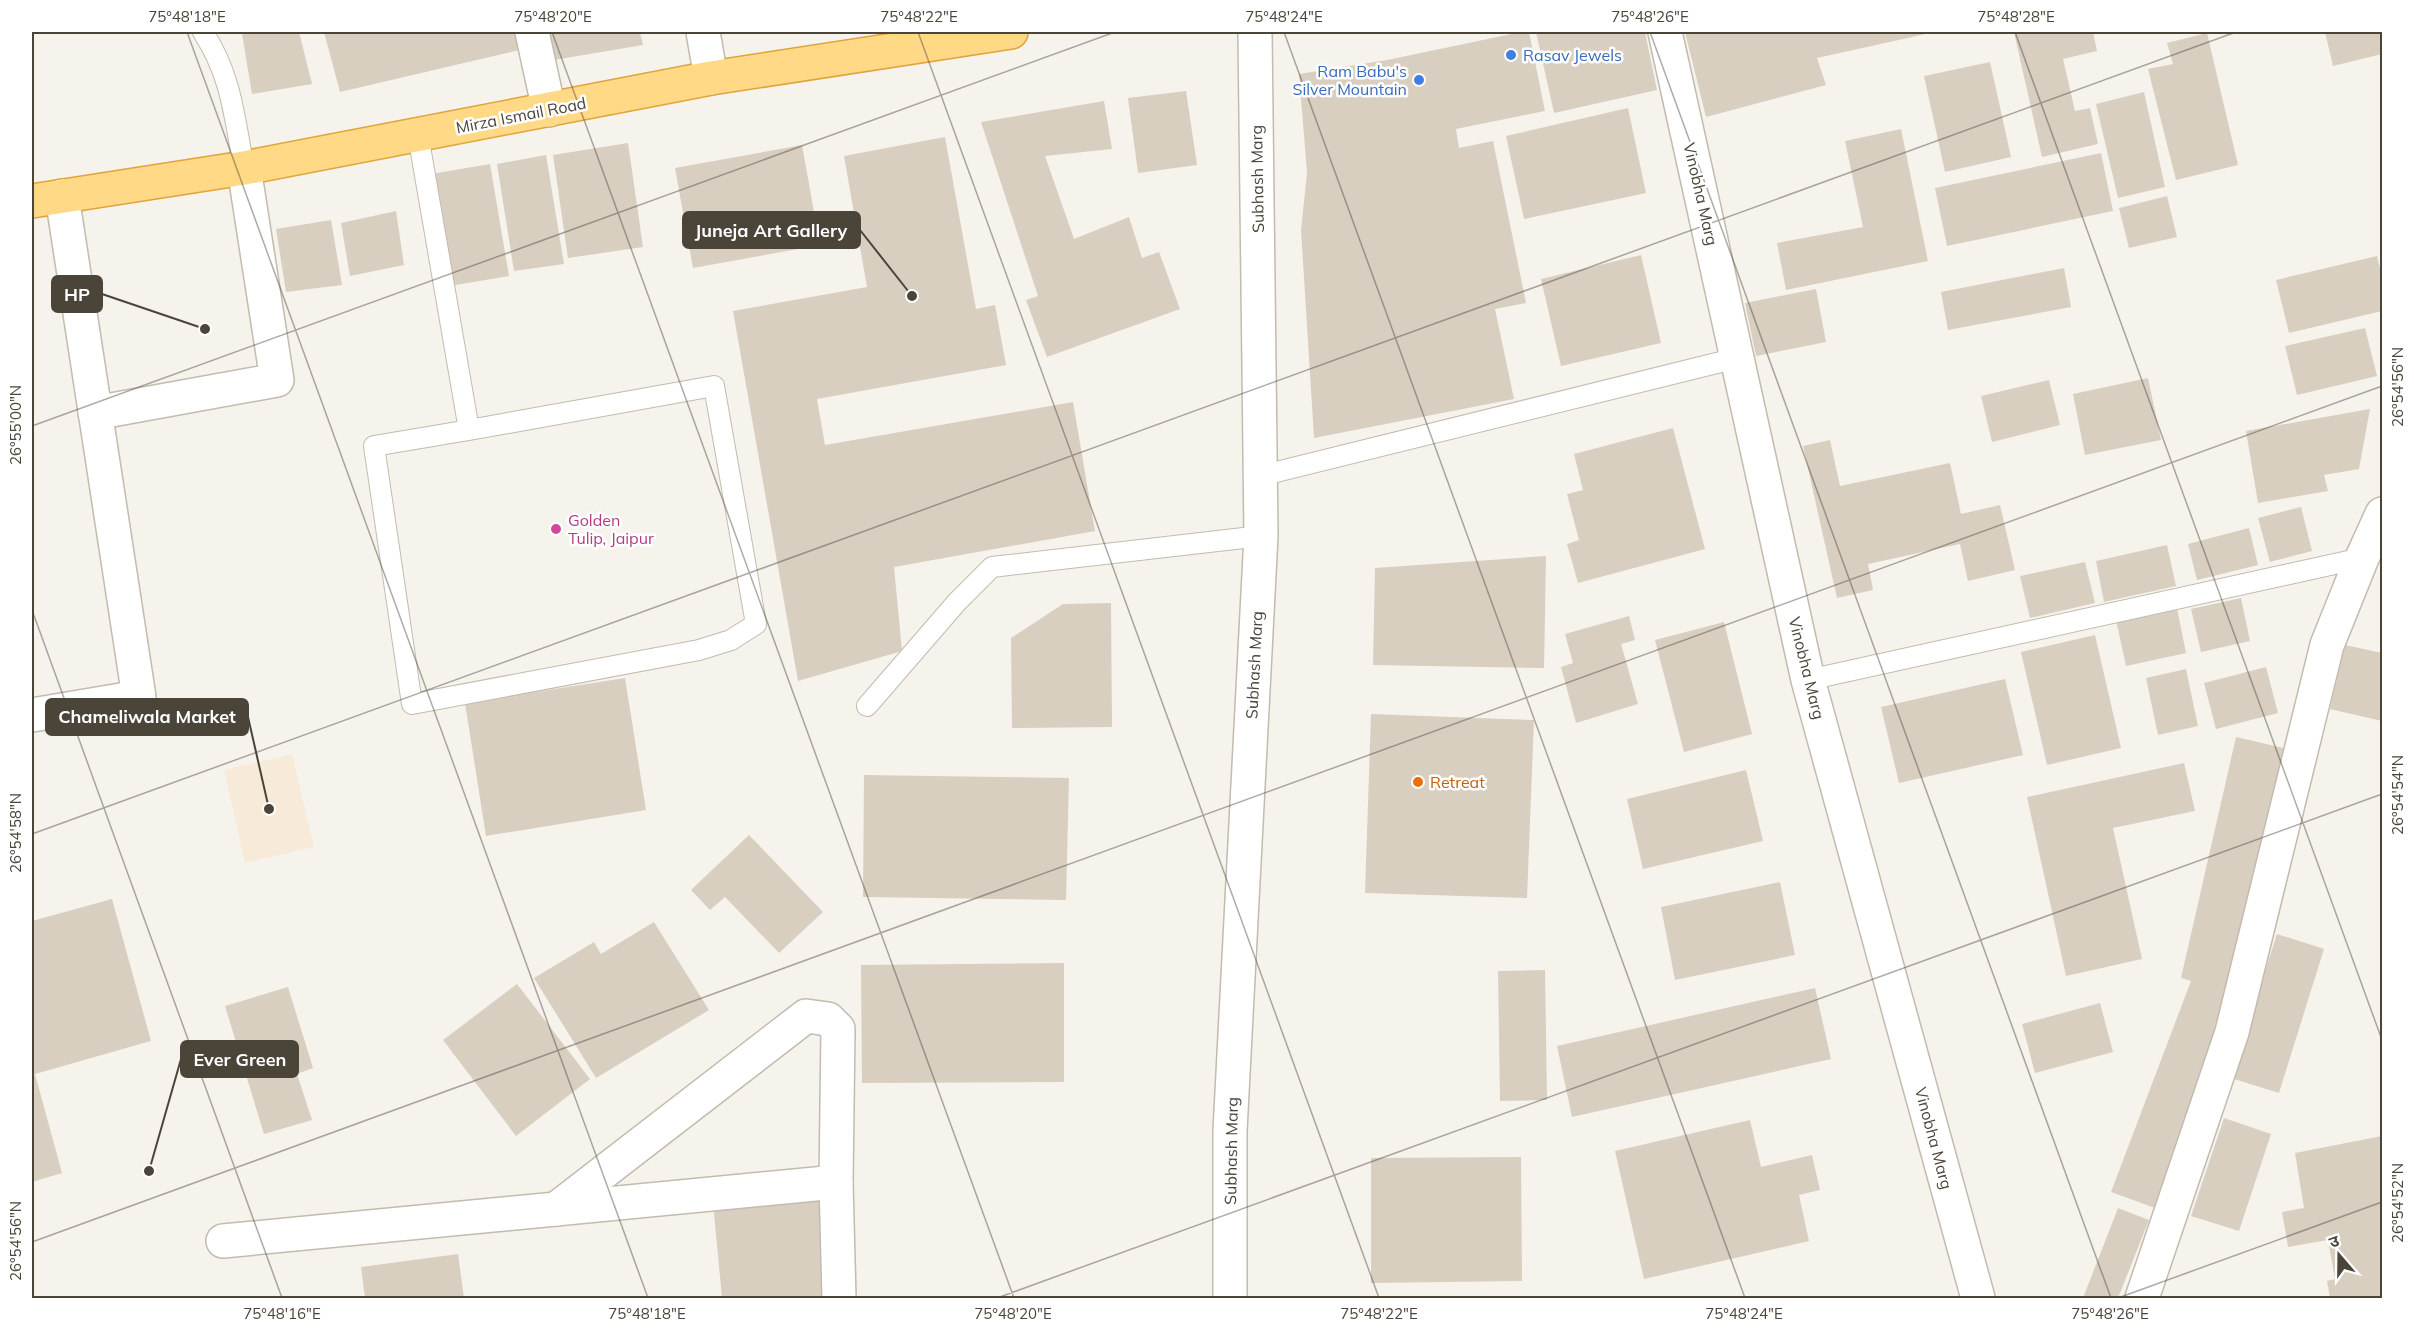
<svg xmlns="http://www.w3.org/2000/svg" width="2414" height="1330" font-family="Mulish,'Noto Sans Devanagari',sans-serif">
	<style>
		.commercial { fill: #f7ead8 }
		.building { fill: #d8cfc1 }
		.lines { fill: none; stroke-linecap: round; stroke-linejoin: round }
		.service-casing { stroke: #c2bbae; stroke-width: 22 }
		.minor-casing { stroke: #c2bbae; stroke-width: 36 }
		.trunk-casing { stroke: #e0a43c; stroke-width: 36 }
		.service { stroke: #fff; stroke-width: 20 }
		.minor { stroke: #fff; stroke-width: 33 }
		.trunk { stroke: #ffd985; stroke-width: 33 }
		.ticks { fill: none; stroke: #4b4439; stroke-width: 1.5; stroke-opacity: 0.45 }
		.shop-dot { fill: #3f7fe0; stroke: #fff; stroke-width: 2 }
		.hotel-dot { fill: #d1479c; stroke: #fff; stroke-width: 2 }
		.food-dot { fill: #e8710a; stroke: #fff; stroke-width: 2 }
		.labels { text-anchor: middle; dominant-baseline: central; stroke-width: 5; stroke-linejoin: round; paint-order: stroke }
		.shop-label { font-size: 16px; fill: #366cbe; stroke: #fff; text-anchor: start }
		.street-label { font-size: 16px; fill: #4b4439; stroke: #fff }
		.hotel-label { font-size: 16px; fill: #b23c85; stroke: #fff; text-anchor: start }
		.food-label { font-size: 16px; fill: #c56008; stroke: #fff; text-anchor: start }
		.leader { fill: none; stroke: #4b4439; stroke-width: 2 }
		.callout-dot { fill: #4b4439; stroke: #fff; stroke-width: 2 }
		.callout { fill: #4b4439; stroke: #4b4439; stroke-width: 2 }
		.callout-label { font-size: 18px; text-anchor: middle; font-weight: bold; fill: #fff }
		.neatline { fill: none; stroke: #4b4439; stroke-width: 2 }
		.ticks-label { font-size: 15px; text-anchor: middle; fill: #4b4439 }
	</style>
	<rect width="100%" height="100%" fill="#f6f3ec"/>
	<path class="commercial" d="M 292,754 L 314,847 L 245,863 L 224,770 Z"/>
	<g class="building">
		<path d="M 258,32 L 299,32 L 312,84 L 252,94 L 242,34 Z"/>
		<path d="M 324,32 L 521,32 L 524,49 L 340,92 Z"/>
		<path d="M 542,32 L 640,32 L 643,45 L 548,61 Z"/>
		<path d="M 1521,32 L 1529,32 L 1545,111 L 1456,129 L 1459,148 L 1493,141 L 1526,303 L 1495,309 L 1514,399 L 1314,438 L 1301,230 L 1307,173 L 1299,74 L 1387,60 Z"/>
		<path d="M 1536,32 L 1645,32 L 1657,90 L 1554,113 Z"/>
		<path d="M 1685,32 L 1935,32 L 1817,58 L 1826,85 L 1706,117 Z"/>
		<path d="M 2014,32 L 2093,32 L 2097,51 L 2063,59 L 2075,111 L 2090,108 L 2098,144 L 2042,157 Z"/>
		<path d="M 2325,32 L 2382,32 L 2382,54 L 2333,66 Z"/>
		<path d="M 2207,33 L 2238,165 L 2176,180 L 2148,69 L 2173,64 L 2167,43 Z"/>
		<path d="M 1990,62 L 2011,157 L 1945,172 L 1924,76 Z"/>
		<path d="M 1186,91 L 1197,165 L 1138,173 L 1128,98 Z"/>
		<path d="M 2144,92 L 2165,187 L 2118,198 L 2096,104 Z"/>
		<path d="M 1104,101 L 1112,149 L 1045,156 L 1074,239 L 1129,217 L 1142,258 L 1159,252 L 1180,309 L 1047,357 L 1026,300 L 1038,296 L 981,122 Z"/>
		<path d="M 1628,108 L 1646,193 L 1524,219 L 1506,136 Z"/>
		<path d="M 1901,129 L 1928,261 L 1786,290 L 1777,243 L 1863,227 L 1845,141 Z"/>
		<path d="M 945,137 L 976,309 L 995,305 L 1006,365 L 817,399 L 825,445 L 1073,402 L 1095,531 L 894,567 L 902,651 L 798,681 L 733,311 L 867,287 L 844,156 Z"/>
		<path d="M 628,143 L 643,247 L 568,258 L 553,155 Z"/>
		<path d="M 802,145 L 820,245 L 693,268 L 675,168 Z"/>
		<path d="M 2101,153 L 2113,211 L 1947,246 L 1935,188 Z"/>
		<path d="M 546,155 L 564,264 L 514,271 L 497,164 Z"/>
		<path d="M 490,164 L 509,276 L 450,286 L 431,174 Z"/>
		<path d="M 2167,196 L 2177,237 L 2129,248 L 2119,208 Z"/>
		<path d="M 396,211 L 404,265 L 350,276 L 341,223 Z"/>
		<path d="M 331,220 L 342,285 L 286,292 L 276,229 Z"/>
		<path d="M 1641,255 L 1661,343 L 1561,366 L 1541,279 Z"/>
		<path d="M 2377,256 L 2382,277 L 2382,311 L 2289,333 L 2276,280 Z"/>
		<path d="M 2064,268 L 2071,307 L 1948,330 L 1941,292 Z"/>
		<path d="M 1816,289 L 1826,342 L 1756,356 L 1745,303 Z"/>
		<path d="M 2365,328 L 2377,376 L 2297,395 L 2285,346 Z"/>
		<path d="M 2148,378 L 2161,440 L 2085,455 L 2073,394 Z"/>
		<path d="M 2049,380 L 2060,425 L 1992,442 L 1981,396 Z"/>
		<path d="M 2370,409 L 2359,469 L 2324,475 L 2328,491 L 2258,503 L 2246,431 Z"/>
		<path d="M 1673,428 L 1705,549 L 1578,583 L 1567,544 L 1579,540 L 1567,494 L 1583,490 L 1574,454 Z"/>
		<path d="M 1830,440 L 1840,486 L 1950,463 L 1961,514 L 2000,505 L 2015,570 L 1968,581 L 1960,544 L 1868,564 L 1873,590 L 1837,598 L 1803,446 Z"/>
		<path d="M 2301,507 L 2312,551 L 2270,562 L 2258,518 Z"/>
		<path d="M 2249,528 L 2258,565 L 2197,580 L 2188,544 Z"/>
		<path d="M 2167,545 L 2176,586 L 2104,602 L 2096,561 Z"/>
		<path d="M 1546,556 L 1544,668 L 1373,665 L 1375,568 Z"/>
		<path d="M 2085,562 L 2095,603 L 2030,618 L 2020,576 Z"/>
		<path d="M 2241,598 L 2250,641 L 2201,652 L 2191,609 Z"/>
		<path d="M 1111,603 L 1112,727 L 1012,728 L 1011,638 L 1063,604 Z"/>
		<path d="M 2177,608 L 2186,653 L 2126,666 L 2116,620 Z"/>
		<path d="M 1629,616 L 1635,640 L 1621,644 L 1638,704 L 1576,723 L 1561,667 L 1573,663 L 1565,634 Z"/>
		<path d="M 1724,622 L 1752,734 L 1684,752 L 1655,640 Z"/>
		<path d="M 2095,635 L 2121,748 L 2047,765 L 2021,652 Z"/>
		<path d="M 2345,645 L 2382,653 L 2382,721 L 2330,709 Z"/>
		<path d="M 2266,667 L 2278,713 L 2216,729 L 2204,683 Z"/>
		<path d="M 2186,669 L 2198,726 L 2158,735 L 2146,678 Z"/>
		<path d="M 625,678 L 646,810 L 486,836 L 465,703 Z"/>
		<path d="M 2005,679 L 2023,755 L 1899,783 L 1881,707 Z"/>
		<path d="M 1371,714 L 1534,720 L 1527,898 L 1365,893 Z"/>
		<path d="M 2236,737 L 2288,749 L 2234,990 L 2155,1208 L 2111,1192 L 2191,981 L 2181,978 Z"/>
		<path d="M 2184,763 L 2195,811 L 2113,828 L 2142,959 L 2066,976 L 2027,797 Z"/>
		<path d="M 1746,770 L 1763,841 L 1643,869 L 1627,799 Z"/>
		<path d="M 864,775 L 1069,778 L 1066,900 L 863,897 Z"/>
		<path d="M 749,835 L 823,912 L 779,953 L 725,897 L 710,910 L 691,890 Z"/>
		<path d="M 1780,882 L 1795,955 L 1675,980 L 1661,907 Z"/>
		<path d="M 112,899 L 151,1041 L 35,1074 L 62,1173 L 32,1182 L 32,921 Z"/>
		<path d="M 654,922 L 709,1010 L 596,1078 L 534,978 L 594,942 L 601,954 Z"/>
		<path d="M 2277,934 L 2324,949 L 2279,1093 L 2231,1078 Z"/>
		<path d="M 1064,963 L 1064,1082 L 862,1083 L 861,965 Z"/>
		<path d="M 1545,970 L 1547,1100 L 1500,1101 L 1498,971 Z"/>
		<path d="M 517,984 L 590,1079 L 516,1136 L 443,1040 Z"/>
		<path d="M 288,987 L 313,1068 L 297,1074 L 312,1120 L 264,1134 L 225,1006 Z"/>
		<path d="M 1815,988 L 1831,1059 L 1572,1117 L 1557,1046 Z"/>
		<path d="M 2100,1003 L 2113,1052 L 2035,1073 L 2022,1024 Z"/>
		<path d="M 2224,1118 L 2271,1134 L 2239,1231 L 2191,1216 Z"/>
		<path d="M 1750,1120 L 1761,1167 L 1812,1155 L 1820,1190 L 1799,1195 L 1809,1241 L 1644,1279 L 1615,1151 Z"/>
		<path d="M 2382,1136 L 2382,1298 L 2330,1298 L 2327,1281 L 2335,1279 L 2328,1240 L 2288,1247 L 2282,1212 L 2304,1208 L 2295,1153 Z"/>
		<path d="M 1521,1157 L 1522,1281 L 1371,1283 L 1371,1158 Z"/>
		<path d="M 819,1198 L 827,1298 L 722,1298 L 713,1203 Z"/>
		<path d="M 2118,1208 L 2149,1220 L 2118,1298 L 2083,1298 Z"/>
		<path d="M 458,1254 L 464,1298 L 365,1298 L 361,1267 Z"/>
	</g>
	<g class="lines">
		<g class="service-casing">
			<g id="service">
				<path d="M 203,32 C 232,77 234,116 244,168"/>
				<path d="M 418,135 L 469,430 L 374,446 L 412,704 L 699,650 L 731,640 L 756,624 L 714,386 L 469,430"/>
				<path d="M 1260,476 L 1737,358"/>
				<path d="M 1808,680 L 2362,558"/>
				<path d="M 867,706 L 957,602 L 992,567 L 1261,536"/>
			</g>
		</g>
		<g class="minor-casing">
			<g id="minor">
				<path d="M 532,32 L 549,110"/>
				<path d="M 703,32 L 711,78"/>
				<path d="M 1665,32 L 1808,680 L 1978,1298"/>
				<path d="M 95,413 L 277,380 L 244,168"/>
				<path d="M 32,715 L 139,697 L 62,196"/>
				<path d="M 556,1209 L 806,1016 L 828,1019 L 838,1029 L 836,1182 L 839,1298"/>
				<path d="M 223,1241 L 836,1182"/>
				<path d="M 1230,1298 L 1230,1131 L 1261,536 L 1255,32"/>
				<path d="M 2142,1298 L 2232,1032 L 2327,645 L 2362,558 L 2382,514"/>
			</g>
		</g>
		<g class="trunk-casing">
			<path id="trunk" d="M 32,201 L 244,168 L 711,78 L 1011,32"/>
		</g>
		<use href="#service" class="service"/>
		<use href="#minor" class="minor"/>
		<use href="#trunk" class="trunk"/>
	</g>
	<path class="ticks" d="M 187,32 L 648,1298M 552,32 L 1014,1298M 918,32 L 1379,1298M 1284,32 L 1745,1298M 1650,32 L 2111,1298M 2015,32 L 2382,1040M 2381,32 L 2382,36M 32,426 L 1115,32M 32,610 L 282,1298M 32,834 L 2236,32M 32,1242 L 2382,386M 997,1298 L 2382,794M 2118,1298 L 2382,1202"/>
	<g class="shop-dot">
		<circle cx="1511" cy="55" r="6"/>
		<circle cx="1419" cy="80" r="6"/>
	</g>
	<circle class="hotel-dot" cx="556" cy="529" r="6"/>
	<circle class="food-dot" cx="1418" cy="782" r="6"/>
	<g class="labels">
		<g class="shop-label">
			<text x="1523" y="55">Rasav Jewels</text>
			<text x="1407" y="71" text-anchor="end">Ram Babu's<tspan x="1407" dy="18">Silver Mountain</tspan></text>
		</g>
		<g class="street-label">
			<text transform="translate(521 115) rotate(-11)">Mirza Ismail Road</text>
			<text transform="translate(1257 179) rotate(-91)">Subhash Marg</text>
			<text transform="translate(1701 194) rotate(77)">Vinobha Marg</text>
			<text transform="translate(1254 665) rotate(-87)">Subhash Marg</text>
			<text transform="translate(1807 668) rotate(76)">Vinobha Marg</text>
			<text transform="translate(1934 1138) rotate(75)">Vinobha Marg</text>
			<text transform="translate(1231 1151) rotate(-89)">Subhash Marg</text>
		</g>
		<g class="hotel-label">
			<text x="568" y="520">Golden<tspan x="568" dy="18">Tulip, Jaipur</tspan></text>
		</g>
		<g class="food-label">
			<text x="1430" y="782">Retreat</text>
		</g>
	</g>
	<path class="leader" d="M912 296L860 230M205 329L102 294M269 809L248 717M149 1171L181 1059"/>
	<g class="callout-dot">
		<circle cx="912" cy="296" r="6"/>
		<circle cx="205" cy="329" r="6"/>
		<circle cx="269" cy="809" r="6"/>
		<circle cx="149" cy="1171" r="6"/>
	</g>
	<g class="callout">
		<rect x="683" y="212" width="177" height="36" rx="6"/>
		<rect x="52" y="276" width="50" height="36" rx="6"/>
		<rect x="46" y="699" width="202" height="36" rx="6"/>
		<rect x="181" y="1041" width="117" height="36" rx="6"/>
	</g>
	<g class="callout-label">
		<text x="771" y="237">Juneja Art Gallery</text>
		<text x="77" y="301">HP</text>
		<text x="147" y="723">Chameliwala Market</text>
		<text x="240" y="1066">Ever Green</text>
	</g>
	<rect width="2414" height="1330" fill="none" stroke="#ffffff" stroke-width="66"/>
	<g transform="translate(2339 1255) rotate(340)" stroke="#ffffff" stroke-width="4.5" paint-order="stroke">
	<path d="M0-4.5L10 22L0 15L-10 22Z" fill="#4b4439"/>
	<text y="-9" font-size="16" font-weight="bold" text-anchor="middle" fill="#4b4439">उ</text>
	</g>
	<rect x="33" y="33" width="2348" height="1264" class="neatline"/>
	<g class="ticks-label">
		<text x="187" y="22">75°48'18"E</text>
		<text x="553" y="22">75°48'20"E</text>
		<text x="919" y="22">75°48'22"E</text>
		<text x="1284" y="22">75°48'24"E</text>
		<text x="1650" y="22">75°48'26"E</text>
		<text x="2016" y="22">75°48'28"E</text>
		<text transform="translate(2398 387) rotate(-90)" y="5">26°54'56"N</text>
		<text transform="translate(16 425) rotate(-90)" y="5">26°55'00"N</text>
		<text transform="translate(2398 795) rotate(-90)" y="5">26°54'54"N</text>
		<text transform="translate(16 833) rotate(-90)" y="5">26°54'58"N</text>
		<text transform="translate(2398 1203) rotate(-90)" y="5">26°54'52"N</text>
		<text transform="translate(16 1241) rotate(-90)" y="5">26°54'56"N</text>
		<text x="282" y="1319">75°48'16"E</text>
		<text x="647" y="1319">75°48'18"E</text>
		<text x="1013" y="1319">75°48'20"E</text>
		<text x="1379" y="1319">75°48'22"E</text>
		<text x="1744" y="1319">75°48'24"E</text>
		<text x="2110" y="1319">75°48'26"E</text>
	</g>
</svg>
